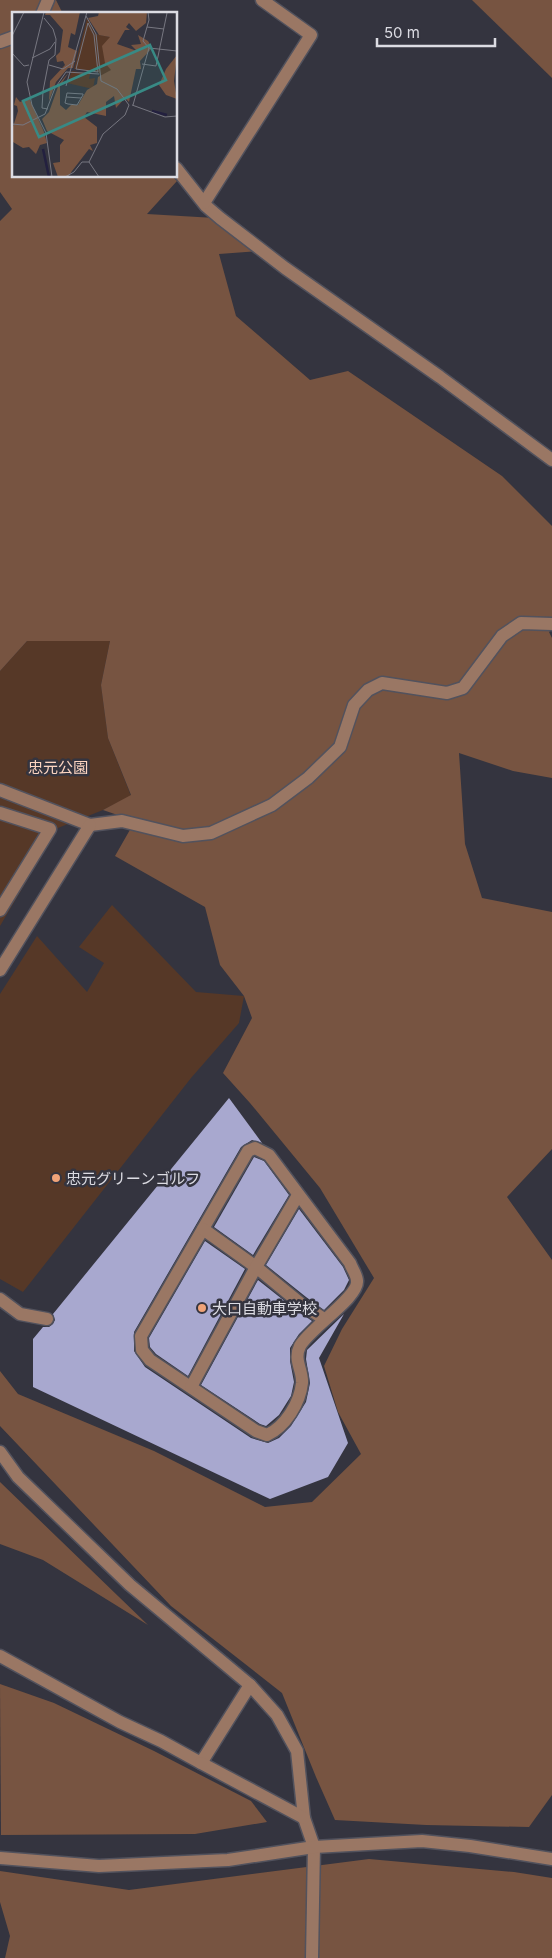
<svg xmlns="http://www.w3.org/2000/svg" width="552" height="1958" font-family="Inter,'Noto Sans JP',sans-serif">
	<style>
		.green { fill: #563827 }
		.forest { fill: #775441 }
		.building { fill: #a8a8cf }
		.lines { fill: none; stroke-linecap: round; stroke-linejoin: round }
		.minor-casing { stroke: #52525d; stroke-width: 15 }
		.minor { stroke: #9a7764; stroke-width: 12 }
		.poi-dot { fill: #f0a378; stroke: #34343f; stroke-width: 2 }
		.labels { text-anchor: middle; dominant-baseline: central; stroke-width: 5; stroke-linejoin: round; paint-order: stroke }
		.park-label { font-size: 15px; fill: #fcd5c1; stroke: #34343f }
		.poi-label { font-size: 15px; fill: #dcdce3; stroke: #34343f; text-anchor: start }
		.inset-river { fill: none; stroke: #23203f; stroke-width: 2.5 }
		.inset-road { fill: none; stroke: #777781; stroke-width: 1 }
		.view { fill: #388a85; fill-opacity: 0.15; stroke: #388a85; stroke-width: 2.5 }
		.inset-edge { fill: none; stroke: #dcdce3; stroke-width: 2.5 }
	</style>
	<rect width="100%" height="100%" fill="#34343f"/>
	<g class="green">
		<path d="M 27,641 L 110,641 L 101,685 L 108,738 L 131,796 L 103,810 L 58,828 L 0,926 L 0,671 Z"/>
		<path d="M 112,905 L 196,992 L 244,996 L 239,1023 L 191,1078 L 23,1292 L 0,1279 L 0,994 L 37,936 L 87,992 L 104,963 L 79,947 Z"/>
	</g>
	<g class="forest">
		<path d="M 0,0 L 56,0 L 63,14 L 14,14 L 14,176 L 172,176 L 177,181 L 147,214 L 215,218 L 259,251 L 219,254 L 236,316 L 310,380 L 348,371 L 502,476 L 552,526 L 552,629 L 549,632 L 552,638 L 552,778 L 513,771 L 459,753 L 465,844 L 482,898 L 552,912 L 552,1149 L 507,1197 L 552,1260 L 552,1795 L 529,1827 L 426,1825 L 335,1820 L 316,1777 L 282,1693 L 171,1606 L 0,1426 L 0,1371 L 18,1394 L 154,1451 L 265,1507 L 312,1502 L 361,1454 L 338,1412 L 324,1366 L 342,1329 L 374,1278 L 320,1188 L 250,1103 L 223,1073 L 252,1018 L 244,996 L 220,965 L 205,907 L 115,856 L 135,821 L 103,810 L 131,795 L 108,738 L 101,685 L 110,641 L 27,641 L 0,671 L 0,221 L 12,209 L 0,192 Z"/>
		<path d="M 472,0 L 552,0 L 552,78 Z"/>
		<path d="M 0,1482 L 148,1625 L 43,1560 L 0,1544 Z"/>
		<path d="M 0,1684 L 54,1703 L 154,1751 L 251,1801 L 267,1822 L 195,1834 L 1,1835 Z"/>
		<path d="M 369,1859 L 514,1872 L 552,1878 L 552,1958 L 5,1958 L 10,1936 L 0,1902 L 0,1871 L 129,1890 Z"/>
	</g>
	<g class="building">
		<path d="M 229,1098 L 262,1143 L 252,1140 L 241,1147 L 134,1332 L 134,1351 L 145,1367 L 251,1438 L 268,1443 L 279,1438 L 291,1426 L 306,1402 L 310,1383 L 306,1359 L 307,1350 L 344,1314 L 319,1358 L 348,1443 L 328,1477 L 270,1499 L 33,1387 L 33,1339 L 43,1327 L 49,1327 L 53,1324 L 55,1320 L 53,1314 Z"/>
		<path d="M 254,1157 L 264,1161 L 289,1195 L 253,1255 L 214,1227 Z"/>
		<path d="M 299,1209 L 343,1267 L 349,1280 L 344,1290 L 324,1310 L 306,1297 L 266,1265 Z"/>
		<path d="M 205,1241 L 245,1269 L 188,1376 L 156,1354 L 150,1347 L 149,1338 Z"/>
		<path d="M 258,1280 L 296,1310 L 312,1321 L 299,1334 L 290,1348 L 290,1361 L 294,1382 L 291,1396 L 279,1415 L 266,1426 L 260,1424 L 201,1385 Z"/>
	</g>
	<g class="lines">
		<g class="minor-casing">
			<g id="minor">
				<path d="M 42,14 L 48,0"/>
				<path d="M 0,42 L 14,37"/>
				<path d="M 176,168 L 206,206 L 220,218 L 285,268 L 440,377 L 552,460"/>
				<path d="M 204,203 L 311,35 L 262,0"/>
				<path d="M 0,790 L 90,825 L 122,821 L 183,836 L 211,833 L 272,805 L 308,778 L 340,747 L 354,705 L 368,690 L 382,683 L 447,693 L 463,688 L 502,636 L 521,623 L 552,624"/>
				<path d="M 0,813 L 50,829 L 0,910"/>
				<path d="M 0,970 L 90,825"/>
				<path d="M 255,1148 L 269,1155 L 350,1263 C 352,1269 357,1275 357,1281 C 359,1297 310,1328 300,1346 C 293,1360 303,1370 302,1383 C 300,1403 285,1427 267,1435 L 256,1431 L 150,1360 L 142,1350 L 141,1336 L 248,1151 Z"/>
				<path d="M 203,1229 L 256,1267 L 301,1304 L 324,1319"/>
				<path d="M 0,1299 L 20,1314 L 47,1319"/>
				<path d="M 191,1387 L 256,1267 L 298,1195"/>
				<path d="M 0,1452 L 18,1477 L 130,1585 L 250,1685 L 277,1715 L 297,1751 L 304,1818 L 314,1847 L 312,1958"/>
				<path d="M 0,1656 L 120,1722 L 161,1741 L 201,1763 L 250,1685"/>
				<path d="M 201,1763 L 304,1818"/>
				<path d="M 0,1858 L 99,1866 L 228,1860 L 314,1847 L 422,1841 L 470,1846 L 552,1859"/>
			</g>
		</g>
		<use href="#minor" class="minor"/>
	</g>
	<g class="poi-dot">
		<circle cx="56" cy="1178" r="5"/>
		<circle cx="202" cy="1308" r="5"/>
	</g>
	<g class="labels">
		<g class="park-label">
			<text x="58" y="767">忠元公園</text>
		</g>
		<g class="poi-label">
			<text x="66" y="1178">忠元グリーンゴルフ</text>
			<text x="212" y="1308">大口自動車学校</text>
		</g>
	</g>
	<g transform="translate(12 12)">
		<rect width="165" height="165" fill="#34343f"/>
		<path d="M 75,6 L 83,22 L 98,25 L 100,58 L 90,64 L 86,60 L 62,57 ZM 60,59 L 78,62 L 77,67 L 83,66 L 81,77 L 55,71 Z" fill="#563827"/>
		<path d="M 34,0 L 68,0 L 63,23 L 59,21 L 56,35 L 65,39 L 61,56 L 56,56 L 44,70 L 37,89 L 38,69 L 53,53 L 51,49 L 45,50 L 44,44 L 48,40 L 51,18 L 38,3 L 33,3 ZM 87,0 L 135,0 L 134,11 L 124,19 L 117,11 L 114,15 L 118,18 L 113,18 L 105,32 L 125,39 L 119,33 L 129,32 L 126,23 L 136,29 L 140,36 L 128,49 L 129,57 L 124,57 L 117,90 L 113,86 L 104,96 L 102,84 L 94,90 L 94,104 L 75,100 L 72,105 L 85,115 L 85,131 L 78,133 L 81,139 L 77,137 L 60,159 L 57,164 L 62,165 L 46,165 L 41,151 L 48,150 L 48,133 L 52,128 L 35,119 L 30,107 L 37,100 L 47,72 L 57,60 L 48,74 L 48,93 L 54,98 L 59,93 L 66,93 L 75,78 L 85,72 L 86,65 L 99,58 L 93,51 L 90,34 L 98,25 L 87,23 L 76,6 L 86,4 ZM 165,43 L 162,69 L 165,87 L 154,83 L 147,73 L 154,57 ZM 4,85 L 8,90 L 17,86 L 32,120 L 35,131 L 28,133 L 24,142 L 17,135 L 11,136 L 1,130 L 0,138 L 0,118 L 6,99 L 5,94 L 2,93 Z" fill="#775441"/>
		<path class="inset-river" d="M 140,99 L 155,103M 31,137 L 37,165"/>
		<path class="inset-road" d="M 32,0 L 15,70 L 20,93 L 34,121 L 40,165M 136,0 L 137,8 L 131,29 L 137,36 L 165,39M 74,4 L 84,22 L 89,69 L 105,77 L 117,93 L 113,103 L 91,122 L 77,150M 32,6 L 41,17 L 44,27 L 43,43 L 37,48 L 31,79 L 30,96 L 36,97M 76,11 L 82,23 L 86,60 L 64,57 ZM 135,15 L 152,17M 0,24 L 12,0M 0,41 L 12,54 L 17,53M 20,46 L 38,37 L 43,30M 130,52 L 144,54 L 155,1M 37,53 L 51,57 L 63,49M 54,74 L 75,0M 55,81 L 71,82 L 71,83 L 65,93 L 56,92 L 53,91 ZM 54,85 L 69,86M 120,93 L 153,105 L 165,104M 121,93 L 137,36M 0,112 L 11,113 L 33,102 L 43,76 L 54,60 L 87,62M 77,150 L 87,165M 53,165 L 62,160 L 70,150 L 77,150"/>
		<path class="view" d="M 138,33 L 154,68 L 27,125 L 11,89 Z"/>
		<rect width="165" height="165" class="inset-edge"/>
	</g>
	<path d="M377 38v8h118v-8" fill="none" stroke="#dcdce3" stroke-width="2.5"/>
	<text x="384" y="38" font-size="15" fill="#dcdce3" stroke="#34343f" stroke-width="4" paint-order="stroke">50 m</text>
</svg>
